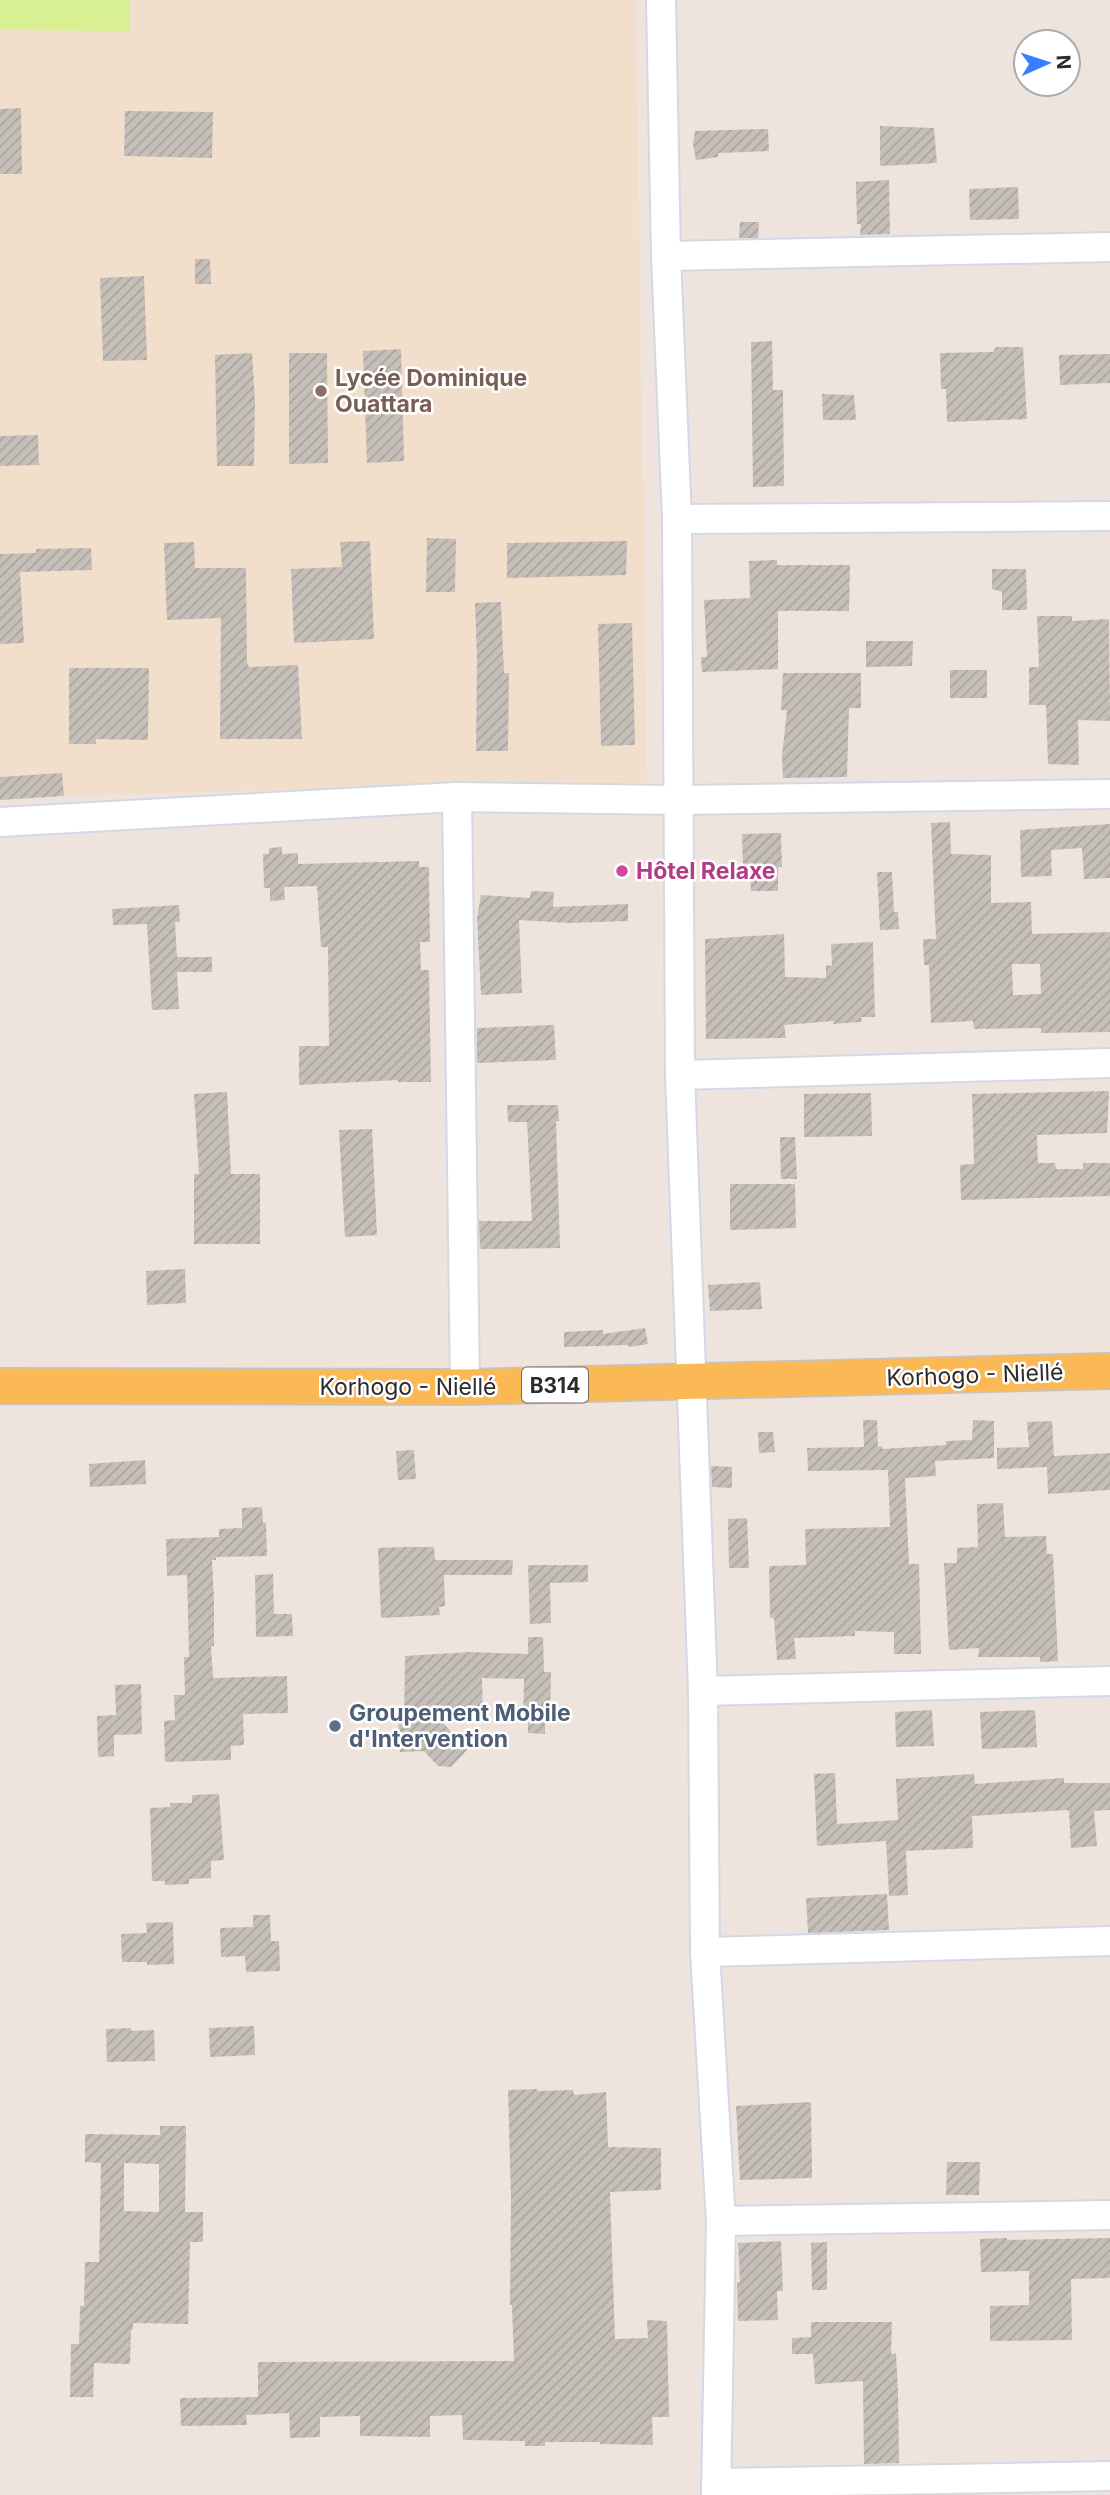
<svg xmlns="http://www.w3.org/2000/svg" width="1110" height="2495" font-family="Inter,sans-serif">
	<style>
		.education { fill: #f1dfcc }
		.pitch { fill: #d8f091 }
		.building { fill: url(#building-hatch); fill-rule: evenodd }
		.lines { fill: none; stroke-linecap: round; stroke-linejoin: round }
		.minor-casing { stroke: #d2d9e5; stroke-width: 32 }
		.major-casing { stroke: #c4c4c4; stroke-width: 38 }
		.minor { stroke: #fff; stroke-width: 28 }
		.major { stroke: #fbb956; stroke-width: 35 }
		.education-dot { fill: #8d6e63; stroke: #fff; stroke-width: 2.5 }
		.hotel-dot { fill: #d1479c; stroke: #fff; stroke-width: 2.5 }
		.service-dot { fill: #5c6f8a; stroke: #fff; stroke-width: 2.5 }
		.labels { text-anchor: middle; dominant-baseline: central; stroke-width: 5; stroke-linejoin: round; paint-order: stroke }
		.shield { fill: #fff; stroke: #6b6b6b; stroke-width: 2 }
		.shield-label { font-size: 21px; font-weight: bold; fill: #2c2c2c }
		.education-label { font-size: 23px; font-weight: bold; fill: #785e54; stroke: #fff; text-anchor: start }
		.hotel-label { font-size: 23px; font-weight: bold; fill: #b23c85; stroke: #fff; text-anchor: start }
		.street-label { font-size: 23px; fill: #2c2c2c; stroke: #fff }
		.service-label { font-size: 23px; font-weight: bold; fill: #4e5e75; stroke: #fff; text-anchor: start }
	</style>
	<defs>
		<pattern id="building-hatch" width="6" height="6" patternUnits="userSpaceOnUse" patternTransform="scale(1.75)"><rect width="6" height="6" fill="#c6bfb9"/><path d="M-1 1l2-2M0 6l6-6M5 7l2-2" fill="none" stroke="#aaa49f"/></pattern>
	</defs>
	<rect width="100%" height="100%" fill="#eee4dd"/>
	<path class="education" d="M 0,0 L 636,0 L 647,782 L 0,797 Z"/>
	<path class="pitch" d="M 0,0 L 130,0 L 130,31 L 0,30 Z"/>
	<g class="building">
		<path d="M 21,108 L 22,174 L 0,174 L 0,109 Z"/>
		<path d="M 125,111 L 213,112 L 212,158 L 124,156 Z"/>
		<path d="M 880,126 L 934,128 L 937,163 L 880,166 Z"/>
		<path d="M 768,129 L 769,151 L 718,153 L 718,157 L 696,160 L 693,144 L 695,131 Z"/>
		<path d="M 889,180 L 890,234 L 860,235 L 861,224 L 857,224 L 856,182 Z"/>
		<path d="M 1018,187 L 1019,219 L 970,220 L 969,189 Z"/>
		<path d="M 740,222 L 759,222 L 758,238 L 739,238 Z"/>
		<path d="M 195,259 L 210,259 L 211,284 L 195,284 Z"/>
		<path d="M 144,276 L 147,360 L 103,361 L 100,278 Z"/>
		<path d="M 772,341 L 773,390 L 783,390 L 784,486 L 753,487 L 751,342 Z"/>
		<path d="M 996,347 L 1023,347 L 1027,419 L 947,422 L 946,389 L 941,389 L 940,353 L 993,352 Z"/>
		<path d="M 401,349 L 404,461 L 367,463 L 363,351 Z"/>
		<path d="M 252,353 L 255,402 L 254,466 L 217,466 L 215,355 Z"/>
		<path d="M 289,353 L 327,353 L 328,463 L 289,464 Z"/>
		<path d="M 1110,354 L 1110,383 L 1060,385 L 1059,355 Z"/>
		<path d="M 822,394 L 854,395 L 856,420 L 823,420 Z"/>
		<path d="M 38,435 L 39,465 L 0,466 L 0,436 Z"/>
		<path d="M 427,538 L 456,539 L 455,592 L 426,592 Z"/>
		<path d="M 370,541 L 374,639 L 294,643 L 291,569 L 342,567 L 340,542 Z"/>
		<path d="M 627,541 L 626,575 L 507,578 L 507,543 Z"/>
		<path d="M 194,542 L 195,568 L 246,568 L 247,663 L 249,667 L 298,665 L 302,739 L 220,739 L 221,618 L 167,620 L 164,543 Z"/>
		<path d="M 91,548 L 92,570 L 20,572 L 24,643 L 0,644 L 0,554 L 36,553 L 36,549 Z"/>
		<path d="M 777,560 L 777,565 L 850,565 L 849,611 L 778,611 L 778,669 L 702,672 L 701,657 L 707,657 L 704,600 L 750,598 L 749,561 Z"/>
		<path d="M 992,569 L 1026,569 L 1027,610 L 1002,610 L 1002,592 L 992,589 Z"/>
		<path d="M 501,602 L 504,673 L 509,673 L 508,751 L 476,751 L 477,658 L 475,603 Z"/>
		<path d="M 1037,616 L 1072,616 L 1072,621 L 1109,619 L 1110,721 L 1078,720 L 1079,765 L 1048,764 L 1046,705 L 1029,705 L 1029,667 L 1039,667 Z"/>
		<path d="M 632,623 L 635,745 L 601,746 L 598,624 Z"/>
		<path d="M 866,641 L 913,641 L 912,666 L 866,667 Z"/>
		<path d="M 69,668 L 149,668 L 148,740 L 96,739 L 96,744 L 69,744 Z"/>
		<rect x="950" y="670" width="37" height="28"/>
		<path d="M 783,673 L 861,673 L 861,708 L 849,708 L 847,777 L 783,778 L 782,756 L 787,710 L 781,710 Z"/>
		<path d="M 62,773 L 64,796 L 0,800 L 0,777 Z"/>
		<path d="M 950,822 L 951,854 L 991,855 L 991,903 L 1031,902 L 1032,934 L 1110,932 L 1110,1032 L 1041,1033 L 1041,1028 L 974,1029 L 973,1021 L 931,1023 L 929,965 L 924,965 L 923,939 L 936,939 L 931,823 ZM 1012,964 L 1040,964 L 1041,994 L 1013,995 Z"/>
		<path d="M 1110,824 L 1110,878 L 1084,879 L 1082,848 L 1051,850 L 1052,876 L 1021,877 L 1020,830 Z"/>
		<path d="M 781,833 L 782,867 L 778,867 L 778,891 L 751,891 L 750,868 L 743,868 L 742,834 Z"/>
		<path d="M 282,847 L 282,854 L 298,853 L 298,864 L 419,861 L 419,867 L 429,867 L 430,942 L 420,942 L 421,970 L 429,970 L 431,1082 L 398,1082 L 398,1080 L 299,1085 L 299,1046 L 329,1046 L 328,947 L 321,947 L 317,886 L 284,887 L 285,900 L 270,901 L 270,888 L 264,888 L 263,854 L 269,854 L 269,848 Z"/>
		<path d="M 877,872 L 892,872 L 894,912 L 898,912 L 899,929 L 880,930 Z"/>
		<path d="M 531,891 L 554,892 L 553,907 L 628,904 L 628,921 L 569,923 L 519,920 L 522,993 L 481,995 L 477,918 L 481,895 L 530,898 Z"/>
		<path d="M 179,905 L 180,922 L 175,922 L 177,957 L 212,957 L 212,972 L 177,972 L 179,1009 L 152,1010 L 147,924 L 113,925 L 112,909 Z"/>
		<path d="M 784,934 L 785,977 L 826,978 L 826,965 L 832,966 L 831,944 L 873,942 L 875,1017 L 861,1017 L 862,1022 L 833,1024 L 834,1021 L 784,1025 L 786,1038 L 706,1039 L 705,939 Z"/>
		<path d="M 554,1025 L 556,1060 L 477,1063 L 477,1028 Z"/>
		<path d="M 1109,1091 L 1107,1133 L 1037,1135 L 1038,1163 L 1055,1163 L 1056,1169 L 1083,1169 L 1083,1163 L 1110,1163 L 1110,1196 L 961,1200 L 960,1165 L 974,1164 L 972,1094 Z"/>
		<path d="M 227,1092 L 231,1174 L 260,1174 L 260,1244 L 194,1244 L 194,1174 L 199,1174 L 194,1094 Z"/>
		<path d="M 871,1093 L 872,1136 L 804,1137 L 804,1094 Z"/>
		<path d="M 507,1105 L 558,1105 L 559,1121 L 556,1121 L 560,1248 L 480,1249 L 479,1221 L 532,1221 L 527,1122 L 508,1122 Z"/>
		<path d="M 372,1129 L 377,1235 L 345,1237 L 339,1130 Z"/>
		<path d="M 780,1137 L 795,1137 L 797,1179 L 781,1179 Z"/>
		<path d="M 730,1184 L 795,1184 L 796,1228 L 730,1230 Z"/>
		<path d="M 185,1269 L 186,1303 L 147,1305 L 146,1271 Z"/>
		<path d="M 760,1282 L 762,1309 L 710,1311 L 708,1285 Z"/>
		<path d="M 645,1328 L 648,1344 L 629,1347 L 628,1345 L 564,1347 L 564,1332 L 603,1330 L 603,1334 Z"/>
		<path d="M 863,1420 L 877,1420 L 878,1447 L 882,1446 L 882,1449 L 946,1445 L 946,1441 L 972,1440 L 973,1420 L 994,1421 L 994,1458 L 935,1461 L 936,1476 L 905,1478 L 909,1564 L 919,1564 L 921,1654 L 894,1654 L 894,1632 L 855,1631 L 855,1636 L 794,1638 L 796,1659 L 777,1660 L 774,1618 L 770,1618 L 769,1566 L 806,1565 L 805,1529 L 890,1527 L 888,1470 L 808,1471 L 807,1448 L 864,1447 Z"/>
		<path d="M 1052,1421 L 1054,1456 L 1110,1453 L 1110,1490 L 1048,1494 L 1047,1467 L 997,1469 L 997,1448 L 1029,1447 L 1027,1422 Z"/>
		<path d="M 758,1432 L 773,1432 L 775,1452 L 759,1453 Z"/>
		<path d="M 414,1450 L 416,1479 L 398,1480 L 396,1451 Z"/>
		<path d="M 145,1460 L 146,1484 L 90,1487 L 89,1464 Z"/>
		<path d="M 711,1466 L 732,1467 L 732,1488 L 712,1487 Z"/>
		<path d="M 1003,1503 L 1005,1537 L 1046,1536 L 1047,1554 L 1053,1554 L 1058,1661 L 1040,1662 L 1040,1657 L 978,1657 L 979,1648 L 949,1650 L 944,1563 L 957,1563 L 957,1548 L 978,1547 L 977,1504 Z"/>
		<path d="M 262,1507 L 263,1523 L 266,1523 L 267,1556 L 216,1557 L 216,1560 L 212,1560 L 214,1600 L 214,1646 L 211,1646 L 213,1678 L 287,1676 L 288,1713 L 243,1714 L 244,1745 L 231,1746 L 231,1760 L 165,1762 L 164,1721 L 175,1720 L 174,1695 L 185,1695 L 184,1657 L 189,1657 L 187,1575 L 167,1576 L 166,1539 L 219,1537 L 219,1529 L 242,1528 L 242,1508 Z"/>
		<path d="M 747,1518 L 749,1568 L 729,1568 L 728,1519 Z"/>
		<path d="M 405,1547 L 434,1547 L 435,1560 L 513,1560 L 512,1575 L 444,1575 L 445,1606 L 439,1607 L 440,1615 L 381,1618 L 378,1548 Z"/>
		<path d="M 528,1565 L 588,1565 L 588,1582 L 550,1583 L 551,1623 L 530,1624 Z"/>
		<path d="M 273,1574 L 274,1614 L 292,1614 L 293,1636 L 256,1637 L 255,1575 Z"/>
		<path d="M 528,1637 L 543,1637 L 544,1672 L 551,1672 L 550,1723 L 545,1723 L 545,1734 L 528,1733 L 528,1722 L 523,1722 L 524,1679 L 482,1678 L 483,1716 L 438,1717 L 467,1750 L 451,1767 L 438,1766 L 424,1751 L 400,1752 L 398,1718 L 404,1718 L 405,1656 L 470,1652 L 528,1654 Z"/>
		<path d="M 141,1684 L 142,1734 L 114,1735 L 114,1756 L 98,1757 L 97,1716 L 116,1715 L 115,1685 Z"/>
		<path d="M 932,1710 L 934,1746 L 896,1747 L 895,1712 Z"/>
		<path d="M 1035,1710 L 1037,1747 L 982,1749 L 980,1712 Z"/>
		<path d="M 835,1773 L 837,1824 L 898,1820 L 896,1779 L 974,1774 L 975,1784 L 1064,1778 L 1064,1783 L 1110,1783 L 1110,1810 L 1094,1811 L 1097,1846 L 1071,1848 L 1069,1811 L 1066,1810 L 972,1816 L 973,1848 L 906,1851 L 908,1895 L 889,1896 L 886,1841 L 817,1846 L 814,1774 Z"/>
		<path d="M 219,1794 L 224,1860 L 211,1861 L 211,1878 L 189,1879 L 189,1884 L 165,1885 L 165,1881 L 152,1881 L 150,1808 L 171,1807 L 170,1803 L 192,1803 L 192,1795 Z"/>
		<path d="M 887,1894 L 889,1930 L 808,1933 L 806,1898 Z"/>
		<path d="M 253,1915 L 270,1915 L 271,1941 L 279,1941 L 280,1971 L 246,1972 L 245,1956 L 221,1957 L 220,1928 L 253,1927 Z"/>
		<path d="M 173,1922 L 174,1964 L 147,1965 L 147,1962 L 122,1962 L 121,1934 L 147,1933 L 146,1923 Z"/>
		<path d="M 254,2026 L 255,2055 L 210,2057 L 209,2028 Z"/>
		<path d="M 131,2028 L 131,2031 L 154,2030 L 155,2061 L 107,2062 L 106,2029 Z"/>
		<path d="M 537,2089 L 537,2091 L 573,2090 L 574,2095 L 606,2092 L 608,2147 L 661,2148 L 661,2190 L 610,2192 L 615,2339 L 648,2338 L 647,2320 L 667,2321 L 669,2417 L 652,2417 L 653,2445 L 600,2444 L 600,2442 L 545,2442 L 545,2446 L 525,2446 L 525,2441 L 463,2440 L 462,2415 L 430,2416 L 430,2437 L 360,2436 L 360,2416 L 320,2417 L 320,2437 L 290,2438 L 289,2413 L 246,2415 L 247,2425 L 181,2426 L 180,2398 L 258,2397 L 258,2362 L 514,2361 L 512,2305 L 510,2305 L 511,2198 L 508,2090 Z"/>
		<path d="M 811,2102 L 812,2178 L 740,2180 L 736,2106 Z"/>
		<path d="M 160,2126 L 186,2126 L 185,2212 L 203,2212 L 203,2242 L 190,2242 L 188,2324 L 133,2323 L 133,2330 L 131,2330 L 130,2364 L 94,2363 L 93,2397 L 70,2397 L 71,2344 L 79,2344 L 80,2306 L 84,2306 L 85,2262 L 99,2262 L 101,2163 L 85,2162 L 85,2134 L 160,2135 ZM 124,2163 L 159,2164 L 159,2212 L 124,2211 Z"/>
		<path d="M 947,2162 L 980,2162 L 979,2195 L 946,2195 Z"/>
		<path d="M 1007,2238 L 1007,2240 L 1110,2238 L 1110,2278 L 1071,2279 L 1072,2340 L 990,2341 L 990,2306 L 1029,2305 L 1029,2271 L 981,2272 L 980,2239 Z"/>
		<path d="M 781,2241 L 783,2291 L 777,2291 L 778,2320 L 738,2321 L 737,2282 L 740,2282 L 738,2243 Z"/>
		<path d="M 827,2242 L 827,2290 L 812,2290 L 811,2243 Z"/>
		<path d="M 811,2322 L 892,2322 L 891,2354 L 896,2353 L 898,2392 L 899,2463 L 864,2464 L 863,2381 L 815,2384 L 813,2354 L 792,2354 L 792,2338 L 811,2337 Z"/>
	</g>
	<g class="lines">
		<g class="minor-casing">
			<g id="minor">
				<path d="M 661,0 L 666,256 L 677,519 L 680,1075 L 703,1691 L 705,1952 L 721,2221 L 716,2495"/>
				<path d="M 666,256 L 1110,247"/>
				<path d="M 677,519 L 1110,516"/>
				<path d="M 457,797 L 465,1387"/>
				<path d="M 0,822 L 457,797 L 679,800 L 1110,794"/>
				<path d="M 680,1075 L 1110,1063"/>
				<path d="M 703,1691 L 1110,1681"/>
				<path d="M 705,1952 L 1110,1941"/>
				<path d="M 721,2221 L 1110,2215"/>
				<path d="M 716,2483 L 1110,2476"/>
			</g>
		</g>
		<g class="major-casing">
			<path id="major" d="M 0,1386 L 465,1387 L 1110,1371"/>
		</g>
		<use href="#minor" class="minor"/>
		<use href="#major" class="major"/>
	</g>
	<circle class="education-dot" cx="321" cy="391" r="7"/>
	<circle class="hotel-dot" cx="622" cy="871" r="7"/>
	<circle class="service-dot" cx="335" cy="1726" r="7"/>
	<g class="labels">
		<rect class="shield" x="522" y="1367.5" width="66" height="35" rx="5"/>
		<g class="shield-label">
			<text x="555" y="1385">B314</text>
		</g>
		<g class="education-label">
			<text x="335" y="378">Lycée Dominique<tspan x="335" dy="26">Ouattara</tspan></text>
		</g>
		<g class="hotel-label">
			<text x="636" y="871">Hôtel Relaxe</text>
		</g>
		<g class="street-label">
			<text transform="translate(975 1375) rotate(-2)">Korhogo - Niellé</text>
			<text x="408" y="1387">Korhogo - Niellé</text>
		</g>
		<g class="service-label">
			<text x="349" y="1713">Groupement Mobile<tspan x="349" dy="26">d'Intervention</tspan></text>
		</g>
	</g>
	<g transform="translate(1047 63) rotate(87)"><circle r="33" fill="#ffffff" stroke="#ababab" stroke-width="2"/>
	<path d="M0-5L12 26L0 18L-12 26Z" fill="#397eff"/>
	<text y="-10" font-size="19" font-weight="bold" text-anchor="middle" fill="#2c2c2c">N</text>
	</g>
</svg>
